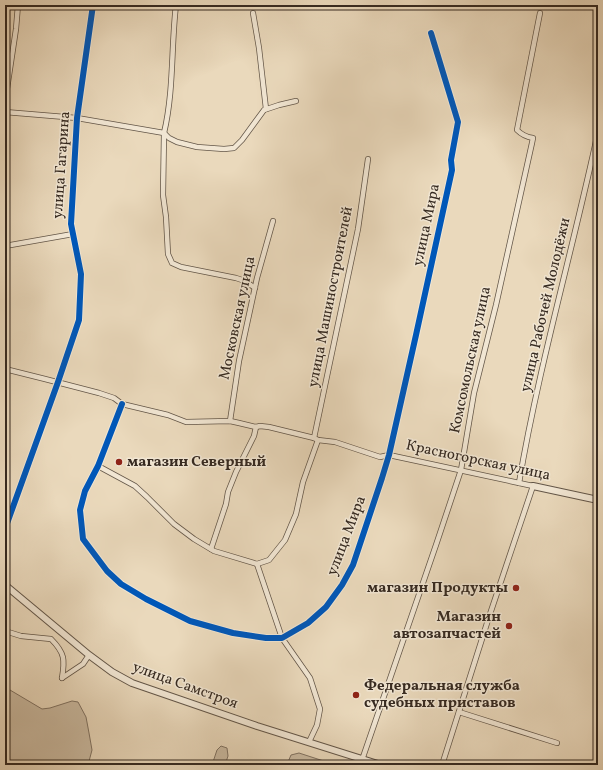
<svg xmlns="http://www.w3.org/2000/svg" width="603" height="770" font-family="Vollkorn,serif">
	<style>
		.green { fill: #cbbba2; stroke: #807262 }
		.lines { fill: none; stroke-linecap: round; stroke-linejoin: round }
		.minor-casing { stroke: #635648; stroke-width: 6 }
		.tertiary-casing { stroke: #635648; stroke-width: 8 }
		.minor { stroke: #f1e6d3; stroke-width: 4.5 }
		.tertiary { stroke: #f1e6d3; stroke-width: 6 }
		.cycleway-casing { stroke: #f1e6d3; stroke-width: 8 }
		.cycleway { stroke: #0057b8; stroke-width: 6 }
		.poi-dot { fill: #8f2418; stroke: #f1e6d3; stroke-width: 1.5 }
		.labels { text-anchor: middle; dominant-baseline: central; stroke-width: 3; stroke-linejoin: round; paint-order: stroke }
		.street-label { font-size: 15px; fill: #362a21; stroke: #f1e6d3 }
		.poi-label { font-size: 15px; font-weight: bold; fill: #362a21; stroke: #f1e6d3; text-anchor: start }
	</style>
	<rect width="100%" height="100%" fill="#ead9bc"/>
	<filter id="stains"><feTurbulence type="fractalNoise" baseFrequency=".005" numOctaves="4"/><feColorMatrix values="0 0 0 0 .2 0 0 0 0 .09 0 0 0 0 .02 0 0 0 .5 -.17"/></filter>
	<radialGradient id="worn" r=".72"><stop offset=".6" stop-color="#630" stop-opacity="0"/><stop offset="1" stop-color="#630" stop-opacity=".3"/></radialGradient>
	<g class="green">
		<path d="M 5,685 L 10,690 L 42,709 L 50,708 L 72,701 L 78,702 L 86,717 L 89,733 L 92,750 L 88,765 L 5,765 Z"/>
		<path d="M 221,746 L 227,748 L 228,756 L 225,765 L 212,765 L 217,750 Z"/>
		<path d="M 299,753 L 336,765 L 283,765 L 288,762 L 291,755 Z"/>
	</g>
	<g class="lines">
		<g class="minor-casing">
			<g id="minor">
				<path d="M 176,5 C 171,47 174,91 164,133 L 163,195 L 166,217 L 168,254 L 172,263 L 181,267 L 236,278 L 245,281 L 255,288"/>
				<path d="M 253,13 L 259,48 L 266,109"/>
				<path d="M 5,102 L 16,29 L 18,5"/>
				<path d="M 5,112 L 77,118 L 164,133 L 169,138 L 177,142 L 197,147 L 224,149 L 234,148 L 242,140 L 264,110 L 279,105 L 296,101"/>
				<path d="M 5,246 L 73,234"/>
				<path d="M 5,369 L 45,379 L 99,393 L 114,398 L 122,404 L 168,415 L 186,422 L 230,421 L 239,423 L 256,427 L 260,426 L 269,427 L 314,438 L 318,440 L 335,442 L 380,457 L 389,455 L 533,486 L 488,620 L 442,765"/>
				<path d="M 122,404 L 98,466 L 85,491 L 80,510 L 83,539 L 107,571 L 121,584 L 146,599 L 190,621 L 233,633 L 266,638 L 282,638 L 308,623 L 326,607 L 342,585 L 353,565 L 382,478 L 389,455 L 416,335 L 452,170 L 451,160 L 458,122 L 431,33"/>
				<path d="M 230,421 L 239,361 L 257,278 L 273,221"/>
				<path d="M 314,438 L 358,229 L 368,159"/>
				<path d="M 98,466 L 135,486 L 147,497 L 174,524 L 194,539 L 214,551 L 257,564 L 269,560 L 285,540 L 296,514 L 303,482 L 318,440"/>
				<path d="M 519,483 C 539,365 573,249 598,132"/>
				<path d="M 5,529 L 58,382 L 79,320 L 81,274 L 71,224 L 77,118 L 93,5"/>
				<path d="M 211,549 L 226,504 L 228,492 L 236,472 L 254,436 L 256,427"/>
				<path d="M 257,564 L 282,638 L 310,678 L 320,709 L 317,725 L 309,742"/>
				<path d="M 5,631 L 21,636 L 51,639 C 65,653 65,660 62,678"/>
				<path d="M 62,678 L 83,664 L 89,655"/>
				<path d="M 459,712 L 557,743"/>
				<path d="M 362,760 L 436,545 L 461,470 L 474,393 L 496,305 L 532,143 L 533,138 C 526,137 522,135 517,130 L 540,13"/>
			</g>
		</g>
		<g class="tertiary-casing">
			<g id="tertiary">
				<path d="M 533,486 L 598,500"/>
				<path d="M 5,585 L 89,655 L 112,672 L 132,683 L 257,726 L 381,765"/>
			</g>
		</g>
		<use href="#minor" class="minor"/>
		<use href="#tertiary" class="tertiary"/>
		<g class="cycleway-casing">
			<g id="cycleway">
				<path d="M 122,404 L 98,466 L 85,491 L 80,510 L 83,539 L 107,571 L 121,584 L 146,599 L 190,621 L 233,633 L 266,638 L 282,638 L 308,623 L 326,607 L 342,585 L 353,565 L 382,478 L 389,455 L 416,335 L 452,170 L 451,160 L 458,122 L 431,33"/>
				<path d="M 5,529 L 58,382 L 79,320 L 81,274 L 71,224 L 77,118 L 93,5"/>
			</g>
		</g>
		<use href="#cycleway" class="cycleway"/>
	</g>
	<g class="poi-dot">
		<circle cx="119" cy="462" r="4"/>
		<circle cx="516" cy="588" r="4"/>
		<circle cx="509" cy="626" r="4"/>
		<circle cx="356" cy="695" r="4"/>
	</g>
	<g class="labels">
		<g class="street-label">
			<text transform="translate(62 165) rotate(-86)">улица Гагарина</text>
			<text transform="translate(427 225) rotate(-78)">улица Мира</text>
			<text transform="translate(331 297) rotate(-79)">улица Машиностроителей</text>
			<text transform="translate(546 305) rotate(-77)">улица Рабочей Молодёжи</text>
			<text transform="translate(238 318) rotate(-78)">Московская улица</text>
			<text transform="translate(471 360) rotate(-78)">Комсомольская улица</text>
			<text transform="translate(478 461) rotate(12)">Красногорская улица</text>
			<text transform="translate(347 536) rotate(-69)">улица Мира</text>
			<text transform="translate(185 686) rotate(20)">улица Самстроя</text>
		</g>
		<g class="poi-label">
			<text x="127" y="462">магазин Северный</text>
			<text x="508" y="588" text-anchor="end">магазин Продукты</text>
			<text x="501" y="617" text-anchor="end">Магазин<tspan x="501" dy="17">автозапчастей</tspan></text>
			<text x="364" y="686">Федеральная служба<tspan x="364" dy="17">судебных приставов</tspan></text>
		</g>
	</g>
	<rect width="603" height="770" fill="none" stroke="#ead9bc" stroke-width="20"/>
	<rect x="6" y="6" width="591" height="758" fill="none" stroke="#362a21" stroke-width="2"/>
	<rect x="10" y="10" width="583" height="750" fill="none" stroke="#362a21"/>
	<rect width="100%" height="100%" filter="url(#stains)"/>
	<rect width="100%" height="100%" fill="url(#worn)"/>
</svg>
